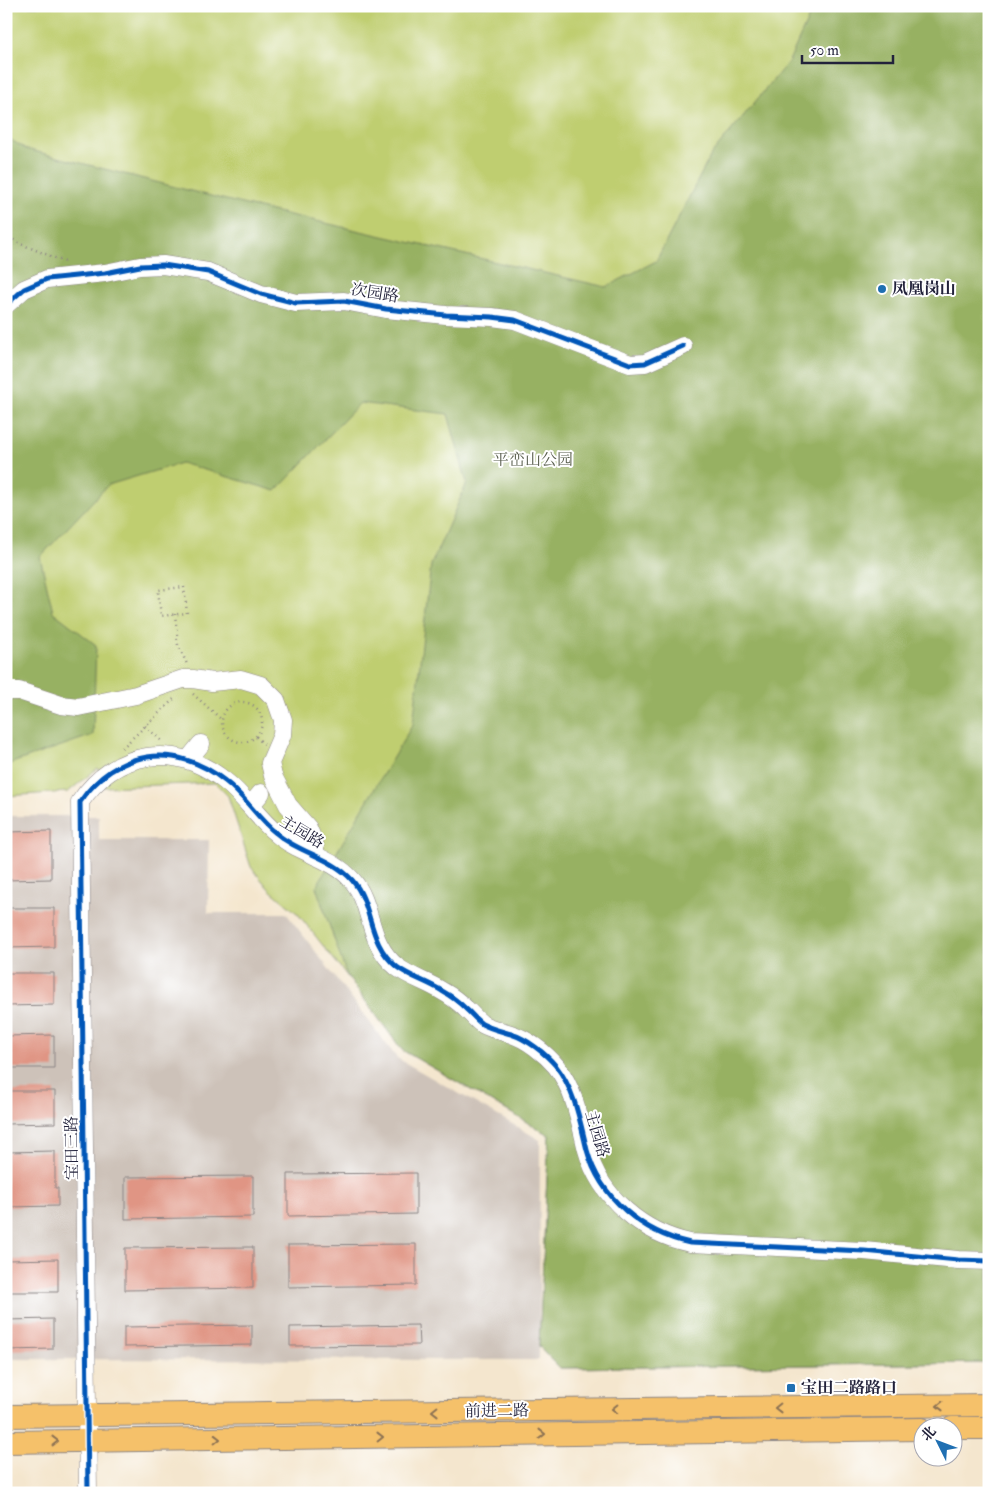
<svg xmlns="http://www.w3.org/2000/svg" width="995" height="1499" font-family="'IM FELL Double Pica','Noto Serif SC',serif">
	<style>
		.industrial { fill: #cdc2b9 }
		.green { fill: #bfce70; stroke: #707856 }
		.forest { fill: #97b162; stroke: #5c6a4e }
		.building { fill: #e09584 }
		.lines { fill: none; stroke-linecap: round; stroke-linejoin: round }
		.minor-casing { stroke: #8b8484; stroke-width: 19 }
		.major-casing { stroke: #8b8484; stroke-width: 24 }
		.path { stroke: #8b8484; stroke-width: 2.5; stroke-dasharray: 1 4; stroke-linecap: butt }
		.minor { stroke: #fff; stroke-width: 18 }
		.major { stroke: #f5c16b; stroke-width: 22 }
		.cycleway-casing { stroke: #fff; stroke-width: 8 }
		.cycleway { stroke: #0057b8; stroke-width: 5 }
		.oneway { stroke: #8c7253 }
		.poi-dot { fill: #1f6fb2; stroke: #fff; stroke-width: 2 }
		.labels { text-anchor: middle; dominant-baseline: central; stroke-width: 4; stroke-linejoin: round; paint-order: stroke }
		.poi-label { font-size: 16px; font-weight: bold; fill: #22223b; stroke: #fff; text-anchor: start }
		.street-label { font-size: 16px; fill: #22223b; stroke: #fff }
		.park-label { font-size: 16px; fill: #595e4e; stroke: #fff }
	</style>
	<rect width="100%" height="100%" fill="#fff"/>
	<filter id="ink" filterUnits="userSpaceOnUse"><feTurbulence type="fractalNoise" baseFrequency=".02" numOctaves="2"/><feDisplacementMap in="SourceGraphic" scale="10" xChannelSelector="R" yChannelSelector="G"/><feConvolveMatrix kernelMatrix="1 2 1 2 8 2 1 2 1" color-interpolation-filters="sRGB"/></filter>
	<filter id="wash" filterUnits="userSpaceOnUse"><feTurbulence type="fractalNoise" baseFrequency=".0096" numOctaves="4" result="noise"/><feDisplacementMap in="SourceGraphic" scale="20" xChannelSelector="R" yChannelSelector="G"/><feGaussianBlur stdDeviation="1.12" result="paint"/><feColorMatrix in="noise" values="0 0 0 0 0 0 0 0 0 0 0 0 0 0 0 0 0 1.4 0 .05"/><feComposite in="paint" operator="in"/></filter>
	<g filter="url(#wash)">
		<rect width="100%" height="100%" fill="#f4e6ce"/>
		<path class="industrial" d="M 6,816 L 99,816 L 99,840 L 209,840 L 208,913 L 286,913 L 397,1058 L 540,1140 L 539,1360 L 6,1359 Z"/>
		<path class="green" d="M 6,6 L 989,6 L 989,1363 L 560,1368 L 539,1346 L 549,1135 L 402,1050 L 347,976 L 298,914 L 269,889 L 251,867 L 228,796 L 215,783 L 104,787 L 98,768 L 68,792 L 6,796 Z"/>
		<path class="forest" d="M 814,6 L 989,6 L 989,1363 L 560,1368 L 539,1346 L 549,1135 L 402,1050 L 347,976 L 316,887 L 413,724 L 431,565 L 467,483 L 448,414 L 360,403 L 276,491 L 181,463 L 108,485 L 40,557 L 53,612 L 96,645 L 93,735 L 6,765 L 6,137 L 26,149 L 246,205 L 606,287 L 656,261 L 711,155 L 789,61 Z"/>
		<g id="blocks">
			<g class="building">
				<path d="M 51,831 L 51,879 L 6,880 L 6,832 Z"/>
				<path d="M 6,908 L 54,908 L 54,947 L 6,948 Z"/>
				<path d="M 6,973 L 54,973 L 54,1005 L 6,1006 Z"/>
				<path d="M 54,1035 L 54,1068 L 6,1068 L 6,1036 Z"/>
				<path d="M 6,1091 L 55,1091 L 55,1123 L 6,1124 Z"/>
				<path d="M 55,1151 L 55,1188 L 58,1188 L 58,1206 L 6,1207 L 6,1152 Z"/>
				<path d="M 416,1173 L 416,1214 L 288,1216 L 288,1174 Z"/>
				<path d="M 253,1176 L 253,1217 L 125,1219 L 125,1177 Z"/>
				<path d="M 416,1244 L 416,1285 L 288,1287 L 288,1245 Z"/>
				<path d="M 253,1247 L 253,1288 L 125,1290 L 125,1248 Z"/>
				<path d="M 58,1259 L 58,1292 L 6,1292 L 6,1260 Z"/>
				<path d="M 53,1319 L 53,1349 L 6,1350 L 6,1320 Z"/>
				<path d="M 252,1325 L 252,1345 L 124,1347 L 124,1327 Z"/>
				<path d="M 418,1325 L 419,1345 L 290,1346 L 290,1327 Z"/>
			</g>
		</g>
	</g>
	<g filter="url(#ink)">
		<use href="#blocks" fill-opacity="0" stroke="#8b8484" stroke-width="1"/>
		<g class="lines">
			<g class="minor-casing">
				<g id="minor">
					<path d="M 6,305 L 24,289 L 47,279 L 105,273 L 140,266 L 163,265 L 208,272 L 261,294 L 296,303 L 344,301 L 386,309 L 446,315 L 492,317 L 515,320 L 630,364 L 645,363 L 683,346"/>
					<path d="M 6,691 L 19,691 L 61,705 L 78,707 L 136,695 L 183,679 L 193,679 L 212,682 L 241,679 L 261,685 L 276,700 L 283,720 L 282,735 L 270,763 L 273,776 L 288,805 L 308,828 L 314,842 L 316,856"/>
					<path d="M 188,760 L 201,744"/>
					<path d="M 251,805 L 261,793"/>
					<path d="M 88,1493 L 80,802 C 115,750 176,741 225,781 C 245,796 257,818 276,833 C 298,853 332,857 352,880 C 374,905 366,942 397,967 C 410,977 428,982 442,991 C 451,996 459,1002 466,1009 C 472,1014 476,1020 482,1024 C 491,1029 501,1031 511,1034 C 527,1039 545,1053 556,1066 C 575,1090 580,1122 587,1150 C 600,1198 643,1233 690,1243 L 864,1251 L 958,1260 L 989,1261"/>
				</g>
			</g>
			<g class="major-casing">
				<g id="major">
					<path d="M 6,1416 L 989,1405"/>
					<path d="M 952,1428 L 989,1428"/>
					<path d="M 6,1442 L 922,1429"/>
				</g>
			</g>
			<g class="path">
				<path d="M 6,233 L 16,242 L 65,262"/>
				<path d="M 184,587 L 187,613 L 161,616 L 158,590 Z"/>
				<path d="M 175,614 L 178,645 L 187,664"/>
				<path d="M 193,694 L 222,720"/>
				<circle cx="242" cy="722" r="20"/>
				<path d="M 145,726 L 163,742"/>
				<path d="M 256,737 L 264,744"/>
				<path d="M 122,748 L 175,698"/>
			</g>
			<use href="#minor" class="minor"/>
			<use href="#major" class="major"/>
			<g class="cycleway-casing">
				<g id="cycleway">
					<path d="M 6,305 L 24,289 L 47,279 L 105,273 L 140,266 L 163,265 L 208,272 L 261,294 L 296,303 L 344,301 L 386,309 L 446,315 L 492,317 L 515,320 L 630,364 L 645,363 L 683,346"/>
					<path d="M 88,1493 L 80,802 C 115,750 176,741 225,781 C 245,796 257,818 276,833 C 298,853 332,857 352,880 C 374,905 366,942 397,967 C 410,977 428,982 442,991 C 451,996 459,1002 466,1009 C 472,1014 476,1020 482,1024 C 491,1029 501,1031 511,1034 C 527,1039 545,1053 556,1066 C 575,1090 580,1122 587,1150 C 600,1198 643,1233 690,1243 L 864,1251 L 958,1260 L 989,1261"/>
				</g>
			</g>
			<use href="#cycleway" class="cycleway"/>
		</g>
		<defs><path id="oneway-chevron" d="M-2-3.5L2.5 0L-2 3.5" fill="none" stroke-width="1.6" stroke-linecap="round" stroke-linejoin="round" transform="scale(1.25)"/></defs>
		<g class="oneway">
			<use href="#oneway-chevron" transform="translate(940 1406) rotate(179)"/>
			<use href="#oneway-chevron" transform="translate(778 1408) rotate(179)"/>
			<use href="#oneway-chevron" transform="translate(615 1409) rotate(179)"/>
			<use href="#oneway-chevron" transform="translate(435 1411) rotate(179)"/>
			<use href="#oneway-chevron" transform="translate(542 1434) rotate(-1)"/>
			<use href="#oneway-chevron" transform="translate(380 1437) rotate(-1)"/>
			<use href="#oneway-chevron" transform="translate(217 1439) rotate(-1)"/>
			<use href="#oneway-chevron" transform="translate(55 1441) rotate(-1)"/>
		</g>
	</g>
	<g class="poi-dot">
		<circle cx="882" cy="289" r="5"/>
		<rect x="786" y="1383" width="10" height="10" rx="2.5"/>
	</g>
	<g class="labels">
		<g class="poi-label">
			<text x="892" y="289">凤凰岗山</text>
			<text x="801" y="1388">宝田二路路口</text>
		</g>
		<g class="street-label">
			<text transform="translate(375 293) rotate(9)">次园路</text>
			<text transform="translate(302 832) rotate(31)">主园路</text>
			<text transform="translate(597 1134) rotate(74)">主园路</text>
			<text transform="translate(72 1148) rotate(-91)">宝田三路</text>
			<text transform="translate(497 1411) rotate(-1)">前进二路</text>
		</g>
		<g class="park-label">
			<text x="533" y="460">平峦山公园</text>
		</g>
	</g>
	<rect width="995" height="1499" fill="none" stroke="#fff" stroke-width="25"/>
	<g transform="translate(938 1442) rotate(312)"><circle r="24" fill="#ffffff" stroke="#a7a7b1"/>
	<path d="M0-4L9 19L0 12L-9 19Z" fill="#1f6fb2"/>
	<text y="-8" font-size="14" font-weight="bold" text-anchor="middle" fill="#22223b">北</text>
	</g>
	<path d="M802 55v8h91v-8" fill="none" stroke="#22223b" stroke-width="2.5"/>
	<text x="810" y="55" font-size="15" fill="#22223b" stroke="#ffffff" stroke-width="4" paint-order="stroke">50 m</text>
</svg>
